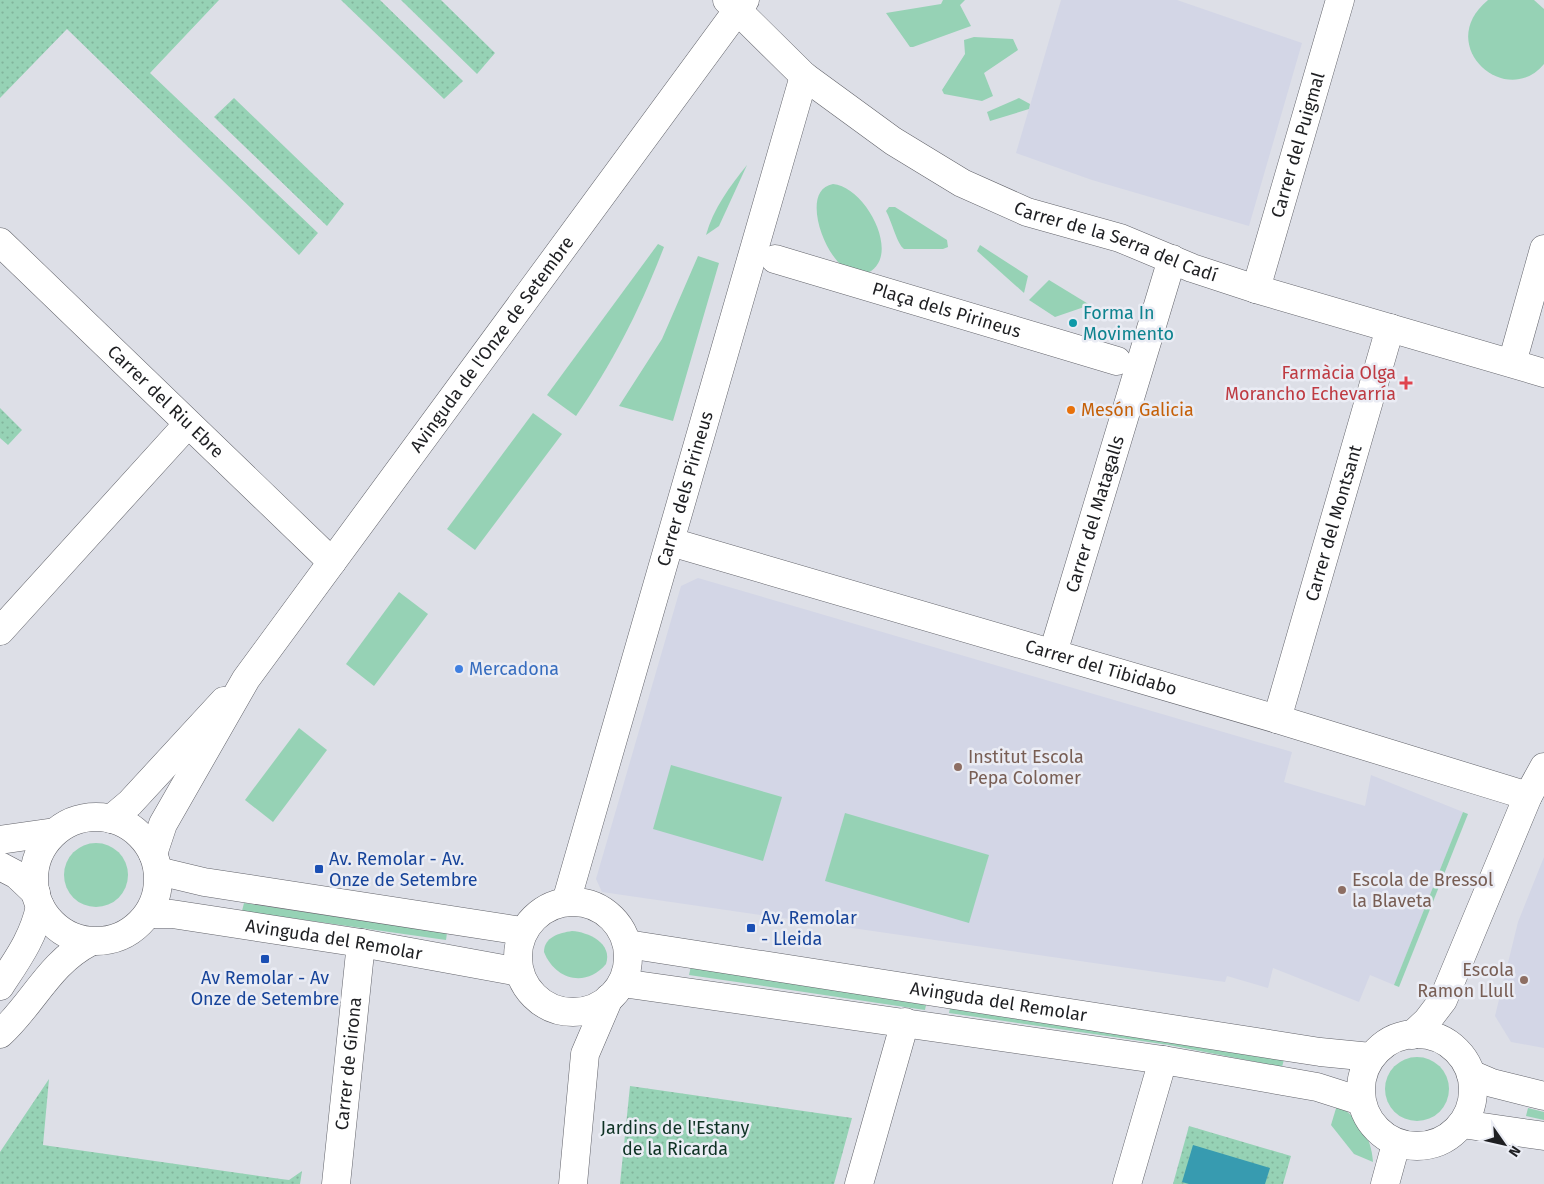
<svg xmlns="http://www.w3.org/2000/svg" width="1544" height="1184" font-family="'Fira Sans',sans-serif">
	<style>
		.built { fill: #d3d6e6 }
		.grass { fill: #96d2b5 }
		.park { fill: url(#park-dots) }
		.water { fill: #379bb0 }
		.lines { fill: none; stroke-linecap: round; stroke-linejoin: round }
		.minor-casing { stroke: #62636a; stroke-width: 29 }
		.major-casing { stroke: #62636a; stroke-width: 29 }
		.minor { stroke: #fff; stroke-width: 28 }
		.major { stroke: #fff; stroke-width: 28 }
		.culture-dot { fill: #0f9aa8; stroke: #eaecf4; stroke-width: 2 }
		.health-dot { fill: #e0444e; stroke: #eaecf4; stroke-width: 2 }
		.food-dot { fill: #e8710a; stroke: #eaecf4; stroke-width: 2 }
		.shop-dot { fill: #3f7fe0; stroke: #eaecf4; stroke-width: 2 }
		.education-dot { fill: #8d6e63; stroke: #eaecf4; stroke-width: 2 }
		.transit-dot { fill: #1a4fb4; stroke: #eaecf4; stroke-width: 2 }
		.labels { text-anchor: middle; dominant-baseline: central; stroke-width: 5; stroke-linejoin: round; paint-order: stroke }
		.street-label { font-size: 18px; fill: #1e1f22; stroke: #eaecf4 }
		.culture-label { font-size: 18px; fill: #0d838f; stroke: #eaecf4; text-anchor: start }
		.health-label { font-size: 18px; fill: #be3a42; stroke: #eaecf4; text-anchor: end }
		.food-label { font-size: 18px; fill: #c56008; stroke: #eaecf4; text-anchor: start }
		.shop-label { font-size: 18px; fill: #366cbe; stroke: #eaecf4; text-anchor: start }
		.education-label { font-size: 18px; fill: #785e54; stroke: #eaecf4; text-anchor: start }
		.transit-label { font-size: 18px; fill: #164399; stroke: #eaecf4; text-anchor: start }
		.park-label { font-size: 18px; fill: #0e3224; stroke: #eaecf4 }
	</style>
	<defs>
		<pattern id="park-dots" width="8" height="8" patternUnits="userSpaceOnUse" patternTransform="scale(1.25)"><rect width="8" height="8" fill="#96d2b5"/><path d="M2 2h.1M6 6h.1" fill="none" stroke="#81b49b" stroke-width="1.8" stroke-linecap="round"/></pattern>
	</defs>
	<rect width="100%" height="100%" fill="#dddfe7"/>
	<g class="built">
		<path d="M 1061,0 L 1177,0 L 1302,43 L 1249,226 L 1092,180 L 1016,153 Z"/>
		<path d="M 698,578 L 1292,752 L 1284,782 L 1365,806 L 1371,775 L 1463,812 L 1394,985 L 1370,975 L 1359,1002 L 1273,968 L 1268,988 L 1227,976 L 1225,982 L 602,892 L 596,879 L 681,586 Z"/>
		<path d="M 1544,857 L 1544,1048 L 1511,1042 L 1495,1016 L 1518,922 Z"/>
	</g>
	<g class="grass">
		<path d="M 943,0 L 965,0 L 960,5 L 971,26 L 913,47 L 910,47 L 886,13 L 941,4 Z"/>
		<path d="M 1488,0 L 1534,0 L 1544,9 L 1544,64 C 1506,110 1433,45 1488,0 Z"/>
		<path d="M 974,37 L 1013,39 L 1018,50 L 984,73 L 993,96 L 982,101 L 944,94 L 942,90 L 965,54 L 964,40 Z"/>
		<path d="M 1019,98 L 1030,104 L 1029,109 L 990,121 L 987,112 Z"/>
		<path d="M 747,165 L 719,226 L 706,235 C 713,209 730,186 747,165 Z"/>
		<path d="M 833,184 C 867,187 904,260 865,274 C 859,272 849,270 843,266 C 824,254 800,190 833,184 Z"/>
		<path d="M 889,207 L 895,207 L 947,240 L 948,247 L 943,249 L 904,249 C 897,244 892,222 886,211 Z"/>
		<path d="M 658,244 L 664,247 C 639,311 615,359 576,416 L 547,395 Z"/>
		<path d="M 980,245 L 1028,276 L 1024,293 L 977,251 Z"/>
		<path d="M 698,256 L 719,263 L 673,421 L 619,406 L 662,339 Z"/>
		<path d="M 1049,280 L 1090,305 L 1055,317 L 1029,300 Z"/>
		<path d="M 533,413 L 562,434 L 475,550 L 447,529 Z"/>
		<path d="M 399,592 L 428,614 L 374,686 L 346,664 Z"/>
		<path d="M 299,728 L 327,750 L 273,822 L 245,800 Z"/>
		<path d="M 671,765 L 782,797 L 763,861 L 653,829 Z"/>
		<path d="M 1463,812 L 1468,814 L 1399,987 L 1394,985 Z"/>
		<path d="M 845,813 L 989,855 L 969,923 L 825,881 Z"/>
		<circle cx="96" cy="875" r="32"/>
		<path d="M 244,903 L 447,933 L 446,940 L 242,911 Z"/>
		<path d="M 572,931 C 588,932 613,943 606,964 C 586,988 555,980 544,952 C 544,937 559,933 572,931 Z"/>
		<path d="M 691,966 L 927,1000 L 925,1010 L 689,975 Z"/>
		<path d="M 951,1003 L 1285,1056 L 1282,1067 L 1169,1045 L 949,1013 Z"/>
		<circle cx="1417" cy="1089" r="32"/>
		<path d="M 1337,1105 C 1359,1118 1371,1136 1373,1162 L 1354,1154 L 1331,1125 Z"/>
		<path d="M 1528,1108 L 1544,1112 L 1544,1120 L 1526,1116 Z"/>
	</g>
	<g class="park">
		<path d="M 0,0 L 219,0 L 150,73 L 318,233 L 299,255 L 67,29 L 0,98 Z"/>
		<path d="M 341,0 L 380,0 L 463,81 L 444,99 Z"/>
		<path d="M 401,0 L 441,0 L 495,53 L 477,74 Z"/>
		<path d="M 234,98 L 344,204 L 327,226 L 214,117 Z"/>
		<path d="M 0,408 L 22,430 L 8,445 L 0,438 Z"/>
		<path d="M 49,1079 L 43,1145 L 281,1179 L 289,1180 L 302,1171 L 300,1184 L 0,1184 L 0,1152 Z"/>
		<path d="M 630,1086 L 852,1118 L 834,1184 L 620,1184 Z"/>
		<path d="M 1189,1126 L 1291,1156 L 1283,1184 L 1173,1184 Z"/>
	</g>
	<path class="water" d="M 1193,1145 L 1270,1168 L 1265,1184 L 1189,1184 L 1182,1182 Z"/>
	<g class="lines">
		<g class="minor-casing">
			<g id="minor">
				<path id="s1" d="M 727,0 L 804,76 L 893,141 L 962,183 L 1027,212 L 1120,238 L 1192,268 L 1256,289 L 1544,373"/>
				<path id="s2" d="M 0,242 L 332,562"/>
				<path id="s3" d="M 775,259 L 1117,361"/>
				<path id="s4" d="M 1256,289 L 1340,0"/>
				<path d="M 1512,363 L 1544,249"/>
				<path id="s5" d="M 671,542 L 1277,719 L 1528,796"/>
				<path d="M 0,631 L 187,425"/>
				<path id="s6" d="M 1053,653 L 1172,259"/>
				<path id="s7" d="M 1277,719 L 1390,328"/>
				<path d="M 0,840 L 55,832"/>
				<path d="M 0,866 L 17,875 L 36,893"/>
				<path d="M 158,871 L 204,882 L 522,931"/>
				<circle cx="573" cy="957" r="55"/>
				<path id="s8" d="M 566,902 L 804,76"/>
				<path id="s9" d="M 148,914 L 172,914 L 361,943 L 519,972"/>
				<path id="s10" d="M 627,944 L 1320,1052 L 1371,1057"/>
				<path d="M 622,983 L 1163,1060 L 1317,1087 L 1361,1101"/>
				<circle cx="1417" cy="1090" r="56"/>
				<path d="M 1412,1035 L 1427,1021 L 1443,1000 L 1528,796 L 1544,767"/>
				<path d="M 1471,1074 L 1492,1083 L 1544,1096"/>
				<path d="M 1462,1124 L 1544,1136"/>
				<path id="s11" d="M 336,1184 L 361,943"/>
				<path d="M 573,1184 L 585,1054 L 609,998"/>
				<path d="M 859,1184 L 905,1022"/>
				<path d="M 1127,1184 L 1163,1060"/>
				<path d="M 1385,1184 L 1396,1144"/>
			</g>
		</g>
		<g class="major-casing">
			<g id="major">
				<circle cx="96" cy="879" r="62"/>
				<path d="M 111,819 L 130,803 L 224,701"/>
				<path id="s12" d="M 153,854 L 163,824 L 246,679 L 745,0"/>
				<path d="M 0,986 C 17,960 34,937 40,906"/>
				<path d="M 0,1034 C 33,1004 49,963 90,942"/>
			</g>
		</g>
		<use href="#minor" class="minor"/>
		<use href="#major" class="major"/>
	</g>
	<circle class="culture-dot" cx="1073" cy="323" r="5"/>
	<path class="health-dot" d="M1403.5 375.5h5v5h5v5h-5v5h-5v-5h-5v-5h5z"/>
	<circle class="food-dot" cx="1071" cy="410" r="5"/>
	<circle class="shop-dot" cx="459" cy="669" r="5"/>
	<g class="education-dot">
		<circle cx="958" cy="767" r="5"/>
		<circle cx="1342" cy="890" r="5"/>
		<circle cx="1524" cy="980" r="5"/>
	</g>
	<g class="transit-dot">
		<rect x="314" y="864" width="10" height="10" rx="2.5"/>
		<rect x="746" y="923" width="10" height="10" rx="2.5"/>
		<rect x="260" y="954" width="10" height="10" rx="2.5"/>
	</g>
	<g class="labels">
		<g class="street-label">
			<text stroke="none"><textPath href="#s4" startOffset="150">Carrer del Puigmal</textPath></text>
			<text stroke="none"><textPath href="#s1" startOffset="464">Carrer de la Serra del Cadí</textPath></text>
			<text stroke="none"><textPath href="#s3" startOffset="179">Plaça dels Pirineus</textPath></text>
			<text stroke="none"><textPath href="#s12" startOffset="614">Avinguda de l'Onze de Setembre</textPath></text>
			<text stroke="none"><textPath href="#s2" startOffset="230">Carrer del Riu Ebre</textPath></text>
			<text stroke="none"><textPath href="#s8" startOffset="430">Carrer dels Pirineus</textPath></text>
			<text stroke="none"><textPath href="#s6" startOffset="145">Carrer del Matagalls</textPath></text>
			<text stroke="none"><textPath href="#s7" startOffset="204">Carrer del Montsant</textPath></text>
			<text stroke="none"><textPath href="#s5" startOffset="448">Carrer del Tibidabo</textPath></text>
			<text stroke="none"><textPath href="#s9" startOffset="188">Avinguda del Remolar</textPath></text>
			<text stroke="none"><textPath href="#s10" startOffset="376">Avinguda del Remolar</textPath></text>
			<text stroke="none"><textPath href="#s11" startOffset="121">Carrer de Girona</textPath></text>
		</g>
		<g class="culture-label">
			<text x="1083" y="313">Forma In<tspan x="1083" dy="21">Movimento</tspan></text>
		</g>
		<g class="health-label">
			<text x="1396" y="373">Farmàcia Olga<tspan x="1396" dy="21">Morancho Echevarría</tspan></text>
		</g>
		<g class="food-label">
			<text x="1081" y="410">Mesón Galicia</text>
		</g>
		<g class="shop-label">
			<text x="469" y="669">Mercadona</text>
		</g>
		<g class="education-label">
			<text x="968" y="757">Institut Escola<tspan x="968" dy="21">Pepa Colomer</tspan></text>
			<text x="1352" y="880">Escola de Bressol<tspan x="1352" dy="21">la Blaveta</tspan></text>
			<text x="1514" y="970" text-anchor="end">Escola<tspan x="1514" dy="21">Ramon Llull</tspan></text>
		</g>
		<g class="transit-label">
			<text x="329" y="859">Av. Remolar - Av.<tspan x="329" dy="21">Onze de Setembre</tspan></text>
			<text x="761" y="918">Av. Remolar<tspan x="761" dy="21">- Lleida</tspan></text>
			<text x="265" y="978" text-anchor="middle">Av Remolar - Av<tspan x="265" dy="21">Onze de Setembre</tspan></text>
		</g>
		<g class="park-label">
			<text x="675" y="1128">Jardins de l'Estany<tspan x="675" dy="21">de la Ricarda</tspan></text>
		</g>
	</g>
	<g transform="translate(1504 1144) rotate(124)" stroke="#eaecf4" stroke-width="4" paint-order="stroke">
	<path d="M0-4L9 19L0 12L-9 19Z" fill="#1e1f22"/>
	<text y="-8" font-size="14" font-weight="bold" text-anchor="middle" fill="#1e1f22">N</text>
	</g>
</svg>
